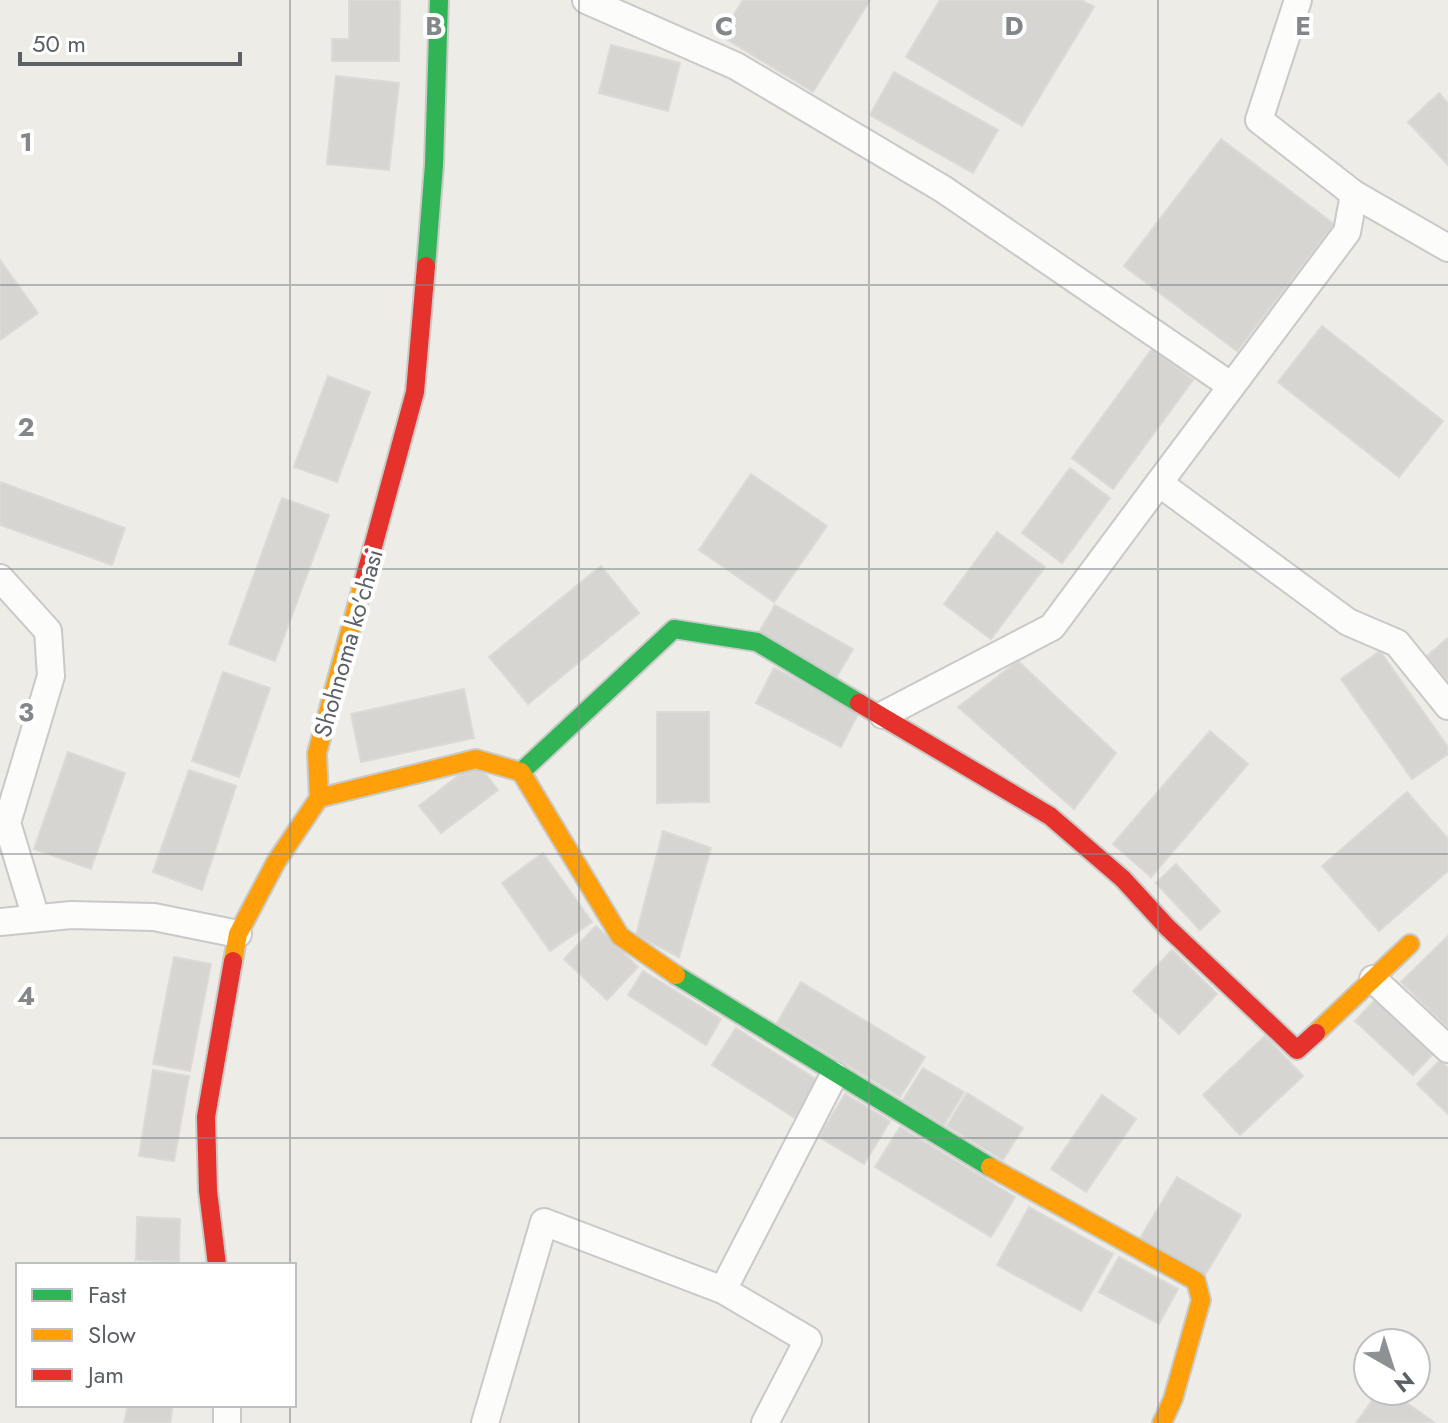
<svg xmlns="http://www.w3.org/2000/svg" width="1448" height="1423" font-family="Jost,sans-serif">
	<style>
		.building { fill: #d6d5d1; stroke: #dcdad6; stroke-width: 2 }
		.lines { fill: none; stroke-linecap: round; stroke-linejoin: round }
		.street-casing { stroke: #c8c9c8; stroke-width: 30 }
		.fast-casing { stroke: #c8cac8; stroke-width: 22 }
		.slow-casing { stroke: #c8cac8; stroke-width: 22 }
		.jam-casing { stroke: #c8cac8; stroke-width: 22 }
		.street { stroke: #fcfcfb; stroke-width: 26 }
		.fast { stroke: #30b455; stroke-width: 18 }
		.slow { stroke: #ff9f0a; stroke-width: 18 }
		.jam { stroke: #e5322d; stroke-width: 18 }
		.grid { fill: none; stroke: #84878a; stroke-width: 2; stroke-opacity: 0.55 }
		.labels { text-anchor: middle; dominant-baseline: central; stroke-width: 8; stroke-linejoin: round; paint-order: stroke }
		.street-label { font-size: 24px; fill: #5b6066; stroke: #fff }
		.grid-label { font-size: 26px; text-anchor: middle; font-weight: bold; fill: #84878a; stroke: #fff; stroke-width: 8; stroke-linejoin: round; paint-order: stroke }
	</style>
	<rect width="100%" height="100%" fill="#edece6"/>
	<g class="building">
		<path d="M 349,0 L 400,0 L 399,61 L 332,61 L 332,39 L 349,39 Z"/>
		<path d="M 743,0 L 870,0 L 813,92 L 721,36 Z"/>
		<path d="M 940,0 L 1081,0 L 1094,7 L 1022,126 L 906,57 Z"/>
		<path d="M 611,45 L 680,63 L 668,111 L 599,93 Z"/>
		<path d="M 894,72 L 998,130 L 973,173 L 870,115 Z"/>
		<path d="M 336,76 L 399,83 L 389,170 L 327,164 Z"/>
		<path d="M 1439,93 L 1448,103 L 1448,165 L 1408,122 Z"/>
		<path d="M 1221,139 L 1334,224 L 1237,351 L 1124,266 Z"/>
		<path d="M 0,260 L 38,313 L 0,340 Z"/>
		<path d="M 1322,326 L 1443,421 L 1399,477 L 1278,382 Z"/>
		<path d="M 1152,349 L 1193,380 L 1113,489 L 1072,458 Z"/>
		<path d="M 328,376 L 370,392 L 337,482 L 294,467 Z"/>
		<path d="M 1070,468 L 1110,498 L 1062,563 L 1022,533 Z"/>
		<path d="M 751,474 L 827,526 L 774,602 L 699,550 Z"/>
		<path d="M 0,482 L 125,528 L 112,565 L 0,525 Z"/>
		<path d="M 282,498 L 329,515 L 275,661 L 229,644 Z"/>
		<path d="M 997,532 L 1045,567 L 991,639 L 944,604 Z"/>
		<path d="M 601,566 L 639,613 L 528,704 L 489,657 Z"/>
		<path d="M 775,605 L 853,649 L 836,678 L 758,634 Z"/>
		<path d="M 1448,638 L 1448,682 L 1427,656 Z"/>
		<path d="M 1380,651 L 1448,747 L 1448,754 L 1412,779 L 1341,679 Z"/>
		<path d="M 1018,661 L 1116,753 L 1074,809 L 958,707 Z"/>
		<path d="M 774,668 L 859,712 L 841,747 L 756,703 Z"/>
		<path d="M 223,672 L 270,688 L 239,777 L 192,761 Z"/>
		<path d="M 464,689 L 474,738 L 361,762 L 351,714 Z"/>
		<path d="M 657,712 L 709,712 L 709,802 L 657,803 Z"/>
		<path d="M 1210,731 L 1248,764 L 1151,877 L 1113,844 Z"/>
		<path d="M 68,752 L 125,773 L 91,869 L 34,849 Z"/>
		<path d="M 476,762 L 498,790 L 441,833 L 419,806 Z"/>
		<path d="M 189,770 L 236,786 L 202,890 L 153,872 Z"/>
		<path d="M 1407,792 L 1448,839 L 1448,871 L 1379,931 L 1322,866 Z"/>
		<path d="M 663,831 L 711,848 L 679,957 L 636,935 Z"/>
		<path d="M 543,853 L 592,922 L 550,951 L 502,883 Z"/>
		<path d="M 1176,864 L 1220,911 L 1200,930 L 1156,883 Z"/>
		<path d="M 596,926 L 638,967 L 607,1000 L 564,959 Z"/>
		<path d="M 1448,936 L 1448,1028 L 1401,982 Z"/>
		<path d="M 1172,950 L 1217,994 L 1179,1034 L 1133,991 Z"/>
		<path d="M 174,957 L 211,964 L 190,1071 L 153,1064 Z"/>
		<path d="M 643,971 L 721,1019 L 706,1045 L 628,995 Z"/>
		<path d="M 801,982 L 925,1057 L 900,1097 L 777,1023 Z"/>
		<path d="M 1375,1000 L 1433,1054 L 1413,1075 L 1355,1021 Z"/>
		<path d="M 736,1028 L 819,1081 L 795,1118 L 712,1065 Z"/>
		<path d="M 1265,1036 L 1303,1076 L 1240,1135 L 1203,1095 Z"/>
		<path d="M 1440,1060 L 1448,1068 L 1448,1114 L 1417,1084 Z"/>
		<path d="M 923,1068 L 964,1092 L 944,1125 L 903,1100 Z"/>
		<path d="M 153,1070 L 189,1076 L 174,1161 L 139,1156 Z"/>
		<path d="M 967,1093 L 1023,1128 L 1003,1160 L 947,1126 Z"/>
		<path d="M 845,1094 L 890,1121 L 864,1164 L 819,1137 Z"/>
		<path d="M 1102,1095 L 1136,1119 L 1086,1192 L 1051,1169 Z"/>
		<path d="M 900,1127 L 1015,1197 L 991,1237 L 875,1167 Z"/>
		<path d="M 1177,1177 L 1241,1215 L 1202,1280 L 1138,1242 Z"/>
		<path d="M 1029,1207 L 1113,1254 L 1081,1311 L 997,1265 Z"/>
		<path d="M 137,1217 L 180,1219 L 179,1262 L 136,1260 Z"/>
		<path d="M 1119,1257 L 1178,1289 L 1159,1324 L 1099,1292 Z"/>
		<path d="M 1379,1391 L 1390,1391 L 1435,1423 L 1356,1423 Z"/>
		<path d="M 128,1405 L 173,1405 L 170,1423 L 124,1423 Z"/>
	</g>
	<g class="lines">
		<g class="street-casing">
			<g id="street">
				<path d="M 586,0 L 736,66 L 943,189 L 1230,385"/>
				<path d="M 1298,0 L 1259,120 L 1354,194 L 1448,248"/>
				<path d="M 1354,194 L 1347,232 L 1159,483 L 1348,622 L 1397,643 L 1448,706"/>
				<path d="M 0,578 L 48,631 L 51,676 L 7,823 L 36,918"/>
				<path d="M 883,715 L 1052,627 L 1159,483"/>
				<path d="M 0,922 L 71,915 L 154,917 L 238,934"/>
				<path d="M 1373,979 L 1448,1049"/>
				<path d="M 227,1423 L 227,1405"/>
				<path d="M 485,1423 L 544,1222 L 723,1290"/>
				<path d="M 765,1423 L 808,1340 L 723,1290 L 834,1075"/>
			</g>
		</g>
		<g class="fast-casing">
			<g id="fast">
				<path d="M 426,266 L 434,165 L 439,0"/>
				<path d="M 521,772 L 674,629 L 757,642 L 859,703"/>
				<path d="M 676,975 L 990,1167"/>
			</g>
		</g>
		<g class="slow-casing">
			<g id="slow">
				<path d="M 319,798 L 476,759 L 521,772 L 620,936 L 676,975"/>
				<path d="M 233,961 L 238,934 L 276,862 L 319,798 L 317,753 L 364,580"/>
				<path d="M 1316,1033 L 1410,944"/>
				<path d="M 990,1167 L 1196,1281 L 1201,1300 L 1173,1399 L 1162,1423"/>
			</g>
		</g>
		<g class="jam-casing">
			<g id="jam">
				<path d="M 364,580 L 415,392 L 426,266"/>
				<path d="M 859,703 L 1050,816 L 1123,879 L 1167,927 L 1297,1050 L 1316,1033"/>
				<path d="M 217,1265 L 208,1191 L 206,1117 L 233,961"/>
			</g>
		</g>
		<use href="#street" class="street"/>
		<use href="#fast" class="fast"/>
		<use href="#slow" class="slow"/>
		<use href="#jam" class="jam"/>
	</g>
	<path class="grid" d="M 290,0 L 290,1265M 579,0 L 579,1423M 869,0 L 869,1423M 1158,0 L 1158,1423M 0,285 L 1448,285M 0,569 L 1448,569M 0,854 L 1448,854M 0,1138 L 1448,1138M 290,1405 L 290,1423"/>
	<g class="labels">
		<g class="street-label">
			<text transform="translate(348 643) rotate(-74)">Shohnoma ko'chasi</text>
		</g>
	</g>
	<g class="grid-label">
		<text x="434" y="35">B</text>
		<text x="724" y="35">C</text>
		<text x="1014" y="35">D</text>
		<text x="1303" y="35">E</text>
		<text x="26" y="151">1</text>
		<text x="26" y="436">2</text>
		<text x="26" y="721">3</text>
		<text x="26" y="1005">4</text>
	</g>
	<rect x="16" y="1263" width="280" height="144" fill="#ffffff" stroke="#bdbfc2" stroke-width="2"/>
	<rect x="32" y="1289" width="40" height="12" fill="#30b455" stroke="#bdbfc2" stroke-width="2"/>
	<text x="88" y="1303" font-size="24" fill="#5b6066">Fast</text>
	<rect x="32" y="1329" width="40" height="12" fill="#ff9f0a" stroke="#bdbfc2" stroke-width="2"/>
	<text x="88" y="1343" font-size="24" fill="#5b6066">Slow</text>
	<rect x="32" y="1369" width="40" height="12" fill="#e5322d" stroke="#bdbfc2" stroke-width="2"/>
	<text x="88" y="1383" font-size="24" fill="#5b6066">Jam</text>
	<g transform="translate(1392 1367) rotate(141)"><circle r="38" fill="#ffffff" stroke="#bdbfc2" stroke-width="2"/>
	<path d="M0-6L14 30L0 20L-14 30Z" fill="#8e9193"/>
	<text y="-12" font-size="22" font-weight="bold" text-anchor="middle" fill="#5b6066">N</text>
	</g>
	<path d="M20 52v12h220v-12" fill="none" stroke="#5b6066" stroke-width="4"/>
	<text x="32" y="52" font-size="24" fill="#5b6066" stroke="#ffffff" stroke-width="6" paint-order="stroke">50 m</text>
</svg>
